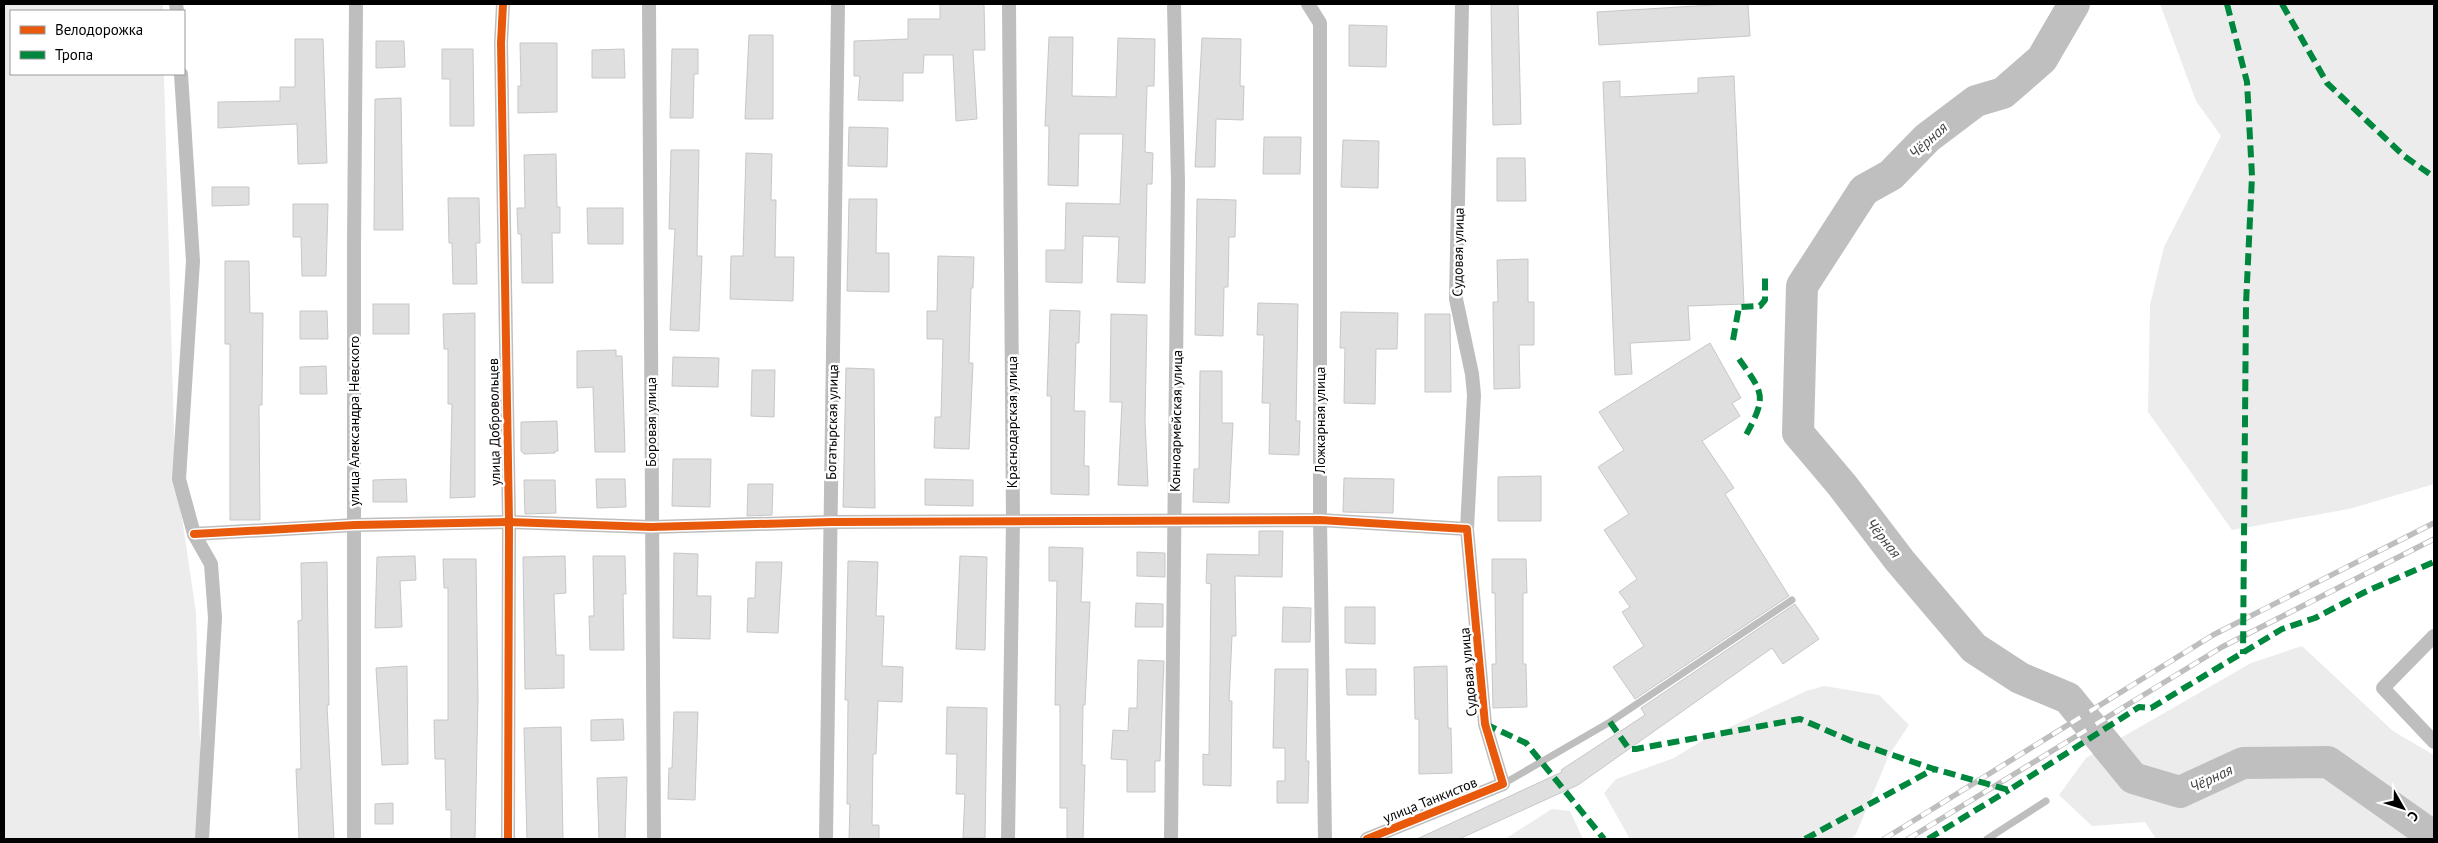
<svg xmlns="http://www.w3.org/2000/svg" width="2438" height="843" font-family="'PT Sans',sans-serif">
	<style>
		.green { fill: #ececec }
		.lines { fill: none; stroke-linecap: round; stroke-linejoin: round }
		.river { stroke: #bfbfbf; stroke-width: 32 }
		.building { fill: #dfdfdf; stroke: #c7c7c7 }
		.service { stroke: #bebebe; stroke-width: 7 }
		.minor { stroke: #bebebe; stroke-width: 14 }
		.rail-casing { stroke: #bebebe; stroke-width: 5.5 }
		.rail { stroke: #fff; stroke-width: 4; stroke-dasharray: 11; stroke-linecap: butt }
		.quiet { stroke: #00873e; stroke-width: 6; stroke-dasharray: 12 6; stroke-linecap: butt }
		.cycleway-casing { stroke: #fff; stroke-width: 11 }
		.cycleway { stroke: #e8590c; stroke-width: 8 }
		.labels { text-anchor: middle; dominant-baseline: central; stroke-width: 5; stroke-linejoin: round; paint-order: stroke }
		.street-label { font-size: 14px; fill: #000; stroke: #fff }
		.water-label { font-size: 15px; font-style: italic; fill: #444; stroke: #fff }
	</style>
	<rect width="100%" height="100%" fill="#fff"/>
	<g class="green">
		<path d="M 4,4 L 163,4 L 163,11 L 11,11 L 11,74 L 164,74 L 175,470 L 196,613 L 203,839 L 4,839 Z"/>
		<path d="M 2160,4 L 2434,4 L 2434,484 L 2349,509 L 2232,530 L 2148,412 L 2150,305 L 2164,247 L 2221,136 L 2196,101 Z"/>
		<path d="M 2302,646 L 2393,731 L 2434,755 L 2434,839 L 2156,839 L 2145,822 L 2092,826 L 2059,795 L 2086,758 L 2251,663 Z"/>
		<path d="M 1824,686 L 1879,695 L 1909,725 L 1889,755 L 1856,834 L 1851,839 L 1630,839 L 1604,793 L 1616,779 L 1674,758 L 1705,739 L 1806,691 Z"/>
		<path d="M 1552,809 L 1570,811 L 1583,839 L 1505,839 Z"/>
	</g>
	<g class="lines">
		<path class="river" d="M 2074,4 L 2042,59 L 2003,93 L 1976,101 L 1927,138 L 1891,175 L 1864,190 L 1802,286 L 1798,433 L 1842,485 L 1900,561 L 1974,648 L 2020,678 L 2068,698 L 2133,778 L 2180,792 L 2243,763 L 2328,762 L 2434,837"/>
	</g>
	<g class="building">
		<path d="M 940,4 L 984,4 L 985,50 L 973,50 L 977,119 L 956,121 L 953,55 L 924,55 L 923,73 L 903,73 L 903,101 L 858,100 L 860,76 L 854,76 L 854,41 L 908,39 L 908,19 L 940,19 Z"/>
		<path d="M 1491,4 L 1518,4 L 1521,124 L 1493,125 Z"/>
		<path d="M 1729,4 L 1748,4 L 1750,36 L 1599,45 L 1597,12 Z"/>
		<path d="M 1349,25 L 1387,26 L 1386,67 L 1349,66 Z"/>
		<path d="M 749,35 L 773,35 L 773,119 L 745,119 Z"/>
		<path d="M 1049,37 L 1073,37 L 1072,96 L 1116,97 L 1118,38 L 1155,39 L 1154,86 L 1147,86 L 1145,152 L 1153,153 L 1152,184 L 1147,184 L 1145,283 L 1117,282 L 1119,237 L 1083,236 L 1082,283 L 1046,282 L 1046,250 L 1065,250 L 1066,203 L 1120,204 L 1123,134 L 1079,134 L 1078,186 L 1048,185 L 1049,126 L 1045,126 Z"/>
		<path d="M 1202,38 L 1241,39 L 1240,86 L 1244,86 L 1243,120 L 1216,119 L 1215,167 L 1195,167 Z"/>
		<path d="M 295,39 L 323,39 L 327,163 L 298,164 L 297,124 L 218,128 L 218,102 L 280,101 L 280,87 L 295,87 Z"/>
		<path d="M 376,41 L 404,41 L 405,67 L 376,68 Z"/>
		<path d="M 520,43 L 557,43 L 557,112 L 518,113 L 518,86 L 521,86 Z"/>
		<path d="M 442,49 L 473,49 L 474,126 L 450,126 L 450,79 L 442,79 Z"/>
		<path d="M 624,49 L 625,78 L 592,78 L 592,50 Z"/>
		<path d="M 672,49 L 698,49 L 698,74 L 694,74 L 693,118 L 670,118 Z"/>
		<path d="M 1734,76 L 1744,304 L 1688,306 L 1690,340 L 1630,343 L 1632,374 L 1615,375 L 1603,82 L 1620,81 L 1620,97 L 1698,93 L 1698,78 Z"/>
		<path d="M 401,98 L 403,230 L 374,230 L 375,99 Z"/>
		<path d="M 849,127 L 888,128 L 887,167 L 848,166 Z"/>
		<path d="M 1264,137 L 1301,137 L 1300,174 L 1263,174 Z"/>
		<path d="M 1343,140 L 1379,141 L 1378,188 L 1341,187 Z"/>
		<path d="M 671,150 L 699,150 L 697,256 L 702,256 L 699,331 L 670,330 L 675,229 L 669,229 Z"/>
		<path d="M 746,153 L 772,154 L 771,200 L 776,200 L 775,257 L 794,257 L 793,301 L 730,299 L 731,256 L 743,256 Z"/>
		<path d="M 556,154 L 557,207 L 560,207 L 560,233 L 552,233 L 553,283 L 522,283 L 521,234 L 518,234 L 517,208 L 525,208 L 524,155 Z"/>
		<path d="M 1497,158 L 1525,158 L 1526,201 L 1497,201 Z"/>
		<path d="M 212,187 L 249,187 L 249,205 L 212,206 Z"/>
		<path d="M 448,198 L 479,198 L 480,243 L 476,243 L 477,284 L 453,284 L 452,243 L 449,243 Z"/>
		<path d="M 849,199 L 877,199 L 876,253 L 889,253 L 889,292 L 847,291 Z"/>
		<path d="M 1197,199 L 1236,200 L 1235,237 L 1229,237 L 1228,287 L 1224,287 L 1223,336 L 1195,335 Z"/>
		<path d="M 293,204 L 328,204 L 326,276 L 302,276 L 301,237 L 293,237 Z"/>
		<path d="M 587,208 L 623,208 L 623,244 L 588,244 Z"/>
		<path d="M 938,256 L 974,257 L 973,288 L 971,288 L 969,363 L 973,363 L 969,449 L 934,448 L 935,417 L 941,417 L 943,339 L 927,339 L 927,311 L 937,311 Z"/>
		<path d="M 1528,259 L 1528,302 L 1534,302 L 1534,345 L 1519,345 L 1520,388 L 1494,389 L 1493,302 L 1498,302 L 1497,260 Z"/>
		<path d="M 225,261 L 249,261 L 250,313 L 263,313 L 262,405 L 259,405 L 260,520 L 230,520 L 230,344 L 225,344 Z"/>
		<path d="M 1258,303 L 1298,304 L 1296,421 L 1300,421 L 1299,455 L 1269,454 L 1270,403 L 1262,403 L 1264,335 L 1257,335 Z"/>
		<rect x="373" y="304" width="36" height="30"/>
		<path d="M 1050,310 L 1080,311 L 1079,343 L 1076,343 L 1074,411 L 1085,411 L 1084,466 L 1089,466 L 1089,495 L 1051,494 L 1051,396 L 1047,396 Z"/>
		<path d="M 300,311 L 327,311 L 328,339 L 300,339 Z"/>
		<path d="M 1341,312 L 1398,313 L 1397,349 L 1376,349 L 1375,404 L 1344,403 L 1345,348 L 1340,348 Z"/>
		<path d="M 475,313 L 475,497 L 450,498 L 452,404 L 448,404 L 448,349 L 444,349 L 443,314 Z"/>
		<path d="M 1111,314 L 1147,315 L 1145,421 L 1148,486 L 1118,485 L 1122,402 L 1110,402 Z"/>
		<path d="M 1425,314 L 1450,314 L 1451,392 L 1425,392 Z"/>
		<path d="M 1710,343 L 1741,398 L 1732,403 L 1740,416 L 1702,441 L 1734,488 L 1725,494 L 1789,596 L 1635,699 L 1613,667 L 1644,646 L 1622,612 L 1630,607 L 1619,592 L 1637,579 L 1604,530 L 1629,514 L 1598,467 L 1624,450 L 1599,412 Z"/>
		<path d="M 616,350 L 616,356 L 622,356 L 625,452 L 595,452 L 593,387 L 577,388 L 577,351 Z"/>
		<path d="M 673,357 L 719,358 L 718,387 L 672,386 Z"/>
		<path d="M 326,366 L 327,394 L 300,394 L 300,367 Z"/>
		<path d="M 846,368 L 874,369 L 875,508 L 843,507 Z"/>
		<path d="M 752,370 L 775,370 L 774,417 L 751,416 Z"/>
		<path d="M 1200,371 L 1222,371 L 1222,423 L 1233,423 L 1229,503 L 1193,502 L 1194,469 L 1199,469 Z"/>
		<path d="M 557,421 L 558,451 L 555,451 L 555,453 L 524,454 L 521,451 L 521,422 Z"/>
		<path d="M 673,459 L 711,459 L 710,507 L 672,506 Z"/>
		<path d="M 1541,476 L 1541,521 L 1498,521 L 1498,477 Z"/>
		<path d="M 1344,478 L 1394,479 L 1393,513 L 1343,512 Z"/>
		<path d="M 406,479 L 407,502 L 373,502 L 373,480 Z"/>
		<path d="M 596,479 L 625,479 L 626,507 L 597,508 Z"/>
		<path d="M 925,479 L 973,480 L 973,506 L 925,505 Z"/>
		<path d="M 524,480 L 555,480 L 556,513 L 525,514 Z"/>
		<path d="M 748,484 L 773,484 L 772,515 L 747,516 Z"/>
		<path d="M 1259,531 L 1283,531 L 1282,577 L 1235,576 L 1236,636 L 1232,636 L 1229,701 L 1232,701 L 1231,786 L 1203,785 L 1203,754 L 1209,755 L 1211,584 L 1206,583 L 1207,554 L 1259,555 Z"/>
		<path d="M 1049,547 L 1083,548 L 1081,602 L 1090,602 L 1085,705 L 1083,705 L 1082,765 L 1085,765 L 1083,839 L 1067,839 L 1067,808 L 1060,808 L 1060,705 L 1055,705 L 1057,581 L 1049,581 Z"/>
		<path d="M 1137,552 L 1165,553 L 1165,577 L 1137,576 Z"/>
		<path d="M 674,553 L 698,554 L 697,596 L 711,596 L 710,639 L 673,638 Z"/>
		<path d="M 415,556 L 416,580 L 400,581 L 402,627 L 375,628 L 377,557 Z"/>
		<path d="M 565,556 L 566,593 L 554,594 L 556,655 L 564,655 L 564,688 L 525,689 L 523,557 Z"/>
		<path d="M 593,556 L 625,556 L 626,594 L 623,594 L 624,650 L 590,650 L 589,616 L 594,616 Z"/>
		<path d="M 960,556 L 987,557 L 985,650 L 956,649 Z"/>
		<path d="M 443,559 L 476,559 L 478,698 L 475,839 L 451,839 L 451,810 L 446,810 L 445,759 L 435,759 L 434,720 L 448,720 L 448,588 L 444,588 Z"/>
		<path d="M 1492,559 L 1526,559 L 1527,593 L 1523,593 L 1523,664 L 1526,664 L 1527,707 L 1493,708 L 1492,664 L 1496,664 L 1495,593 L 1492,593 Z"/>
		<path d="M 848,561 L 878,562 L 876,616 L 884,616 L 882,666 L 903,667 L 902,702 L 878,701 L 876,754 L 873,754 L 872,825 L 879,825 L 879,839 L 849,839 L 850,804 L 847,804 L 848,700 L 845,700 Z"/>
		<path d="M 327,562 L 329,705 L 327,705 L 334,839 L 299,839 L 296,769 L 301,769 L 298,621 L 302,620 L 301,563 Z"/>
		<path d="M 756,562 L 782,562 L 778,633 L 747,632 L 748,598 L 755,598 Z"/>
		<path d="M 1136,603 L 1163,604 L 1163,627 L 1135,627 Z"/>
		<path d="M 1795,604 L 1819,639 L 1783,664 L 1772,648 L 1578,785 L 1459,839 L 1417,839 L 1562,772 L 1561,770 L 1645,715 L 1641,708 Z"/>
		<path d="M 1283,607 L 1311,608 L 1310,642 L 1282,642 Z"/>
		<path d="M 1345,607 L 1375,607 L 1375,644 L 1345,643 Z"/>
		<path d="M 1138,660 L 1164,661 L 1160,761 L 1155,761 L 1155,792 L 1127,792 L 1127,760 L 1111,759 L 1113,730 L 1128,731 L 1129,708 L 1137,708 Z"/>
		<path d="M 407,666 L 408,764 L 382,765 L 376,668 Z"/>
		<path d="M 1447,666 L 1448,728 L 1451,728 L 1452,773 L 1419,774 L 1419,719 L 1415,719 L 1414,667 Z"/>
		<path d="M 1275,669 L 1308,669 L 1306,761 L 1309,761 L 1308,803 L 1277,803 L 1277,781 L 1285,781 L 1285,748 L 1273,748 Z"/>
		<path d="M 1346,669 L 1376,669 L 1376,695 L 1347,695 Z"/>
		<path d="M 947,707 L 987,708 L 985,838 L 963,838 L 965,794 L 956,794 L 957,754 L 946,754 Z"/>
		<path d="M 674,712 L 698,712 L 695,800 L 668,799 L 669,768 L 672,768 Z"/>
		<path d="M 623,719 L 624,740 L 591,741 L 591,720 Z"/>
		<path d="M 561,727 L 563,839 L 527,839 L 524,728 Z"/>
		<path d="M 627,777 L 625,839 L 599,839 L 597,778 Z"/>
		<path d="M 393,803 L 393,824 L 375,824 L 375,804 Z"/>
	</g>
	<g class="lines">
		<g class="service">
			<path d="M 1503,784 L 1610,722 L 1792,600"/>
			<path d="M 1987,839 L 2046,801"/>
		</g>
		<g class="minor">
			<path d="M 176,4 L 177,11"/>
			<path d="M 503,4 L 501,43 L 509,522 L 508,839"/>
			<path d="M 649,4 L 654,839"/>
			<path d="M 1308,4 L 1320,23 L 1320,520 L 1325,839"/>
			<path d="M 1462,4 L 1456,299 L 1472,374 L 1474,395 L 1467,529"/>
			<path d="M 181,74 L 193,261 L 179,479 L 194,534 L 211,564 L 215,618 L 202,839"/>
			<path d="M 194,534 L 355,525 L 509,522 L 651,527 L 831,522 L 1320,520 L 1467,529 L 1485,724 L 1503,784 L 1367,839"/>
			<path d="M 2434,636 L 2383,688 L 2434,742"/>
			<path d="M 354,839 L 354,245 L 356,4"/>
			<path d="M 826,839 L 838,4"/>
			<path d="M 1008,839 L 1013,522 L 1009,4"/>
			<path d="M 1171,839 L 1178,182 L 1174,4"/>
		</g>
		<g class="rail-casing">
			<g id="rail">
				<path d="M 1884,839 L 2213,635 L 2434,523"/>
				<path d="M 1908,839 L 2222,647 L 2434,539"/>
			</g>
		</g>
		<use href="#rail" class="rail"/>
		<g class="quiet">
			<path d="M 2227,4 L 2247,82 L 2252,176 L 2246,304 L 2243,654"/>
			<path d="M 2282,4 L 2327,83 L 2404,156 L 2434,177"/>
			<path d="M 1733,340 L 1739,307 L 1760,306 L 1765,300 L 1765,274"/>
			<path d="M 1739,359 C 1764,394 1767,396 1746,435"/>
			<path d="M 1610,722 L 1629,749 L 1636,749 L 1800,719 L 1854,742 L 1934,769 L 2009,790 L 2139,707 L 2151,708 L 2282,629 L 2315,618 L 2365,592 L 2434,562"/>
			<path d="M 1485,724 L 1526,743 L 1604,839"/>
			<path d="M 1805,839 L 1934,769"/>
			<path d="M 1928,839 L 2009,790"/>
		</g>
		<g class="cycleway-casing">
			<g id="cycleway">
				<path d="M 503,4 L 501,43 L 509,522 L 508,839"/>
				<path d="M 194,534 L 355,525 L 509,522 L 651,527 L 831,522 L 1320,520 L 1467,529 L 1485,724 L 1503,784 L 1367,839"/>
			</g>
		</g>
		<use href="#cycleway" class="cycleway"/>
	</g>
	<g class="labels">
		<g class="street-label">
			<text transform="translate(1458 252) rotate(-89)">Судовая улица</text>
			<text transform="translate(1320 420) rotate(-90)">Ложкарная улица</text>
			<text transform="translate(354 421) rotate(-90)">улица Александра Невского</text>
			<text transform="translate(1176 421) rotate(-89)">Конноармейская улица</text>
			<text transform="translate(494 422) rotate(-91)">улица Добровольцев</text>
			<text transform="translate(651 422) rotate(-90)">Боровая улица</text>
			<text transform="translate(832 422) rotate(-89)">Богатырская улица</text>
			<text transform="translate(1012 422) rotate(-90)">Краснодарская улица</text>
			<text transform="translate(1468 672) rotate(-95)">Судовая улица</text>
			<text transform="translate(1430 800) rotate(-22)">улица Танкистов</text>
		</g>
		<g class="water-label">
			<text transform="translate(1928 140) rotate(-42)">Чёрная</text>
			<text transform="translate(1884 538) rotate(51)">Чёрная</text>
			<text transform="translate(2211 778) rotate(-25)">Чёрная</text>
		</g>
	</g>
	<rect width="2438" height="843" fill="none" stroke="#000000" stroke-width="10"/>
	<rect x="10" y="10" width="175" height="65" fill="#ffffff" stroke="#999999"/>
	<rect x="20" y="26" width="25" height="8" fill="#e8590c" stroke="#999999"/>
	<text x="55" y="35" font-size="15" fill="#000000">Велодорожка</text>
	<rect x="20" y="51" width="25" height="8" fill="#00873e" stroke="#999999"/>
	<text x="55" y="60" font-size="15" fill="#000000">Тропа</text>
	<g transform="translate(2403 808) rotate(129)" stroke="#ffffff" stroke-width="4" paint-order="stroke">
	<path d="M0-4L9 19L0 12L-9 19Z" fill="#000000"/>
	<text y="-8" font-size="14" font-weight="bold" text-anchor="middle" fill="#000000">С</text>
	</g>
</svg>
